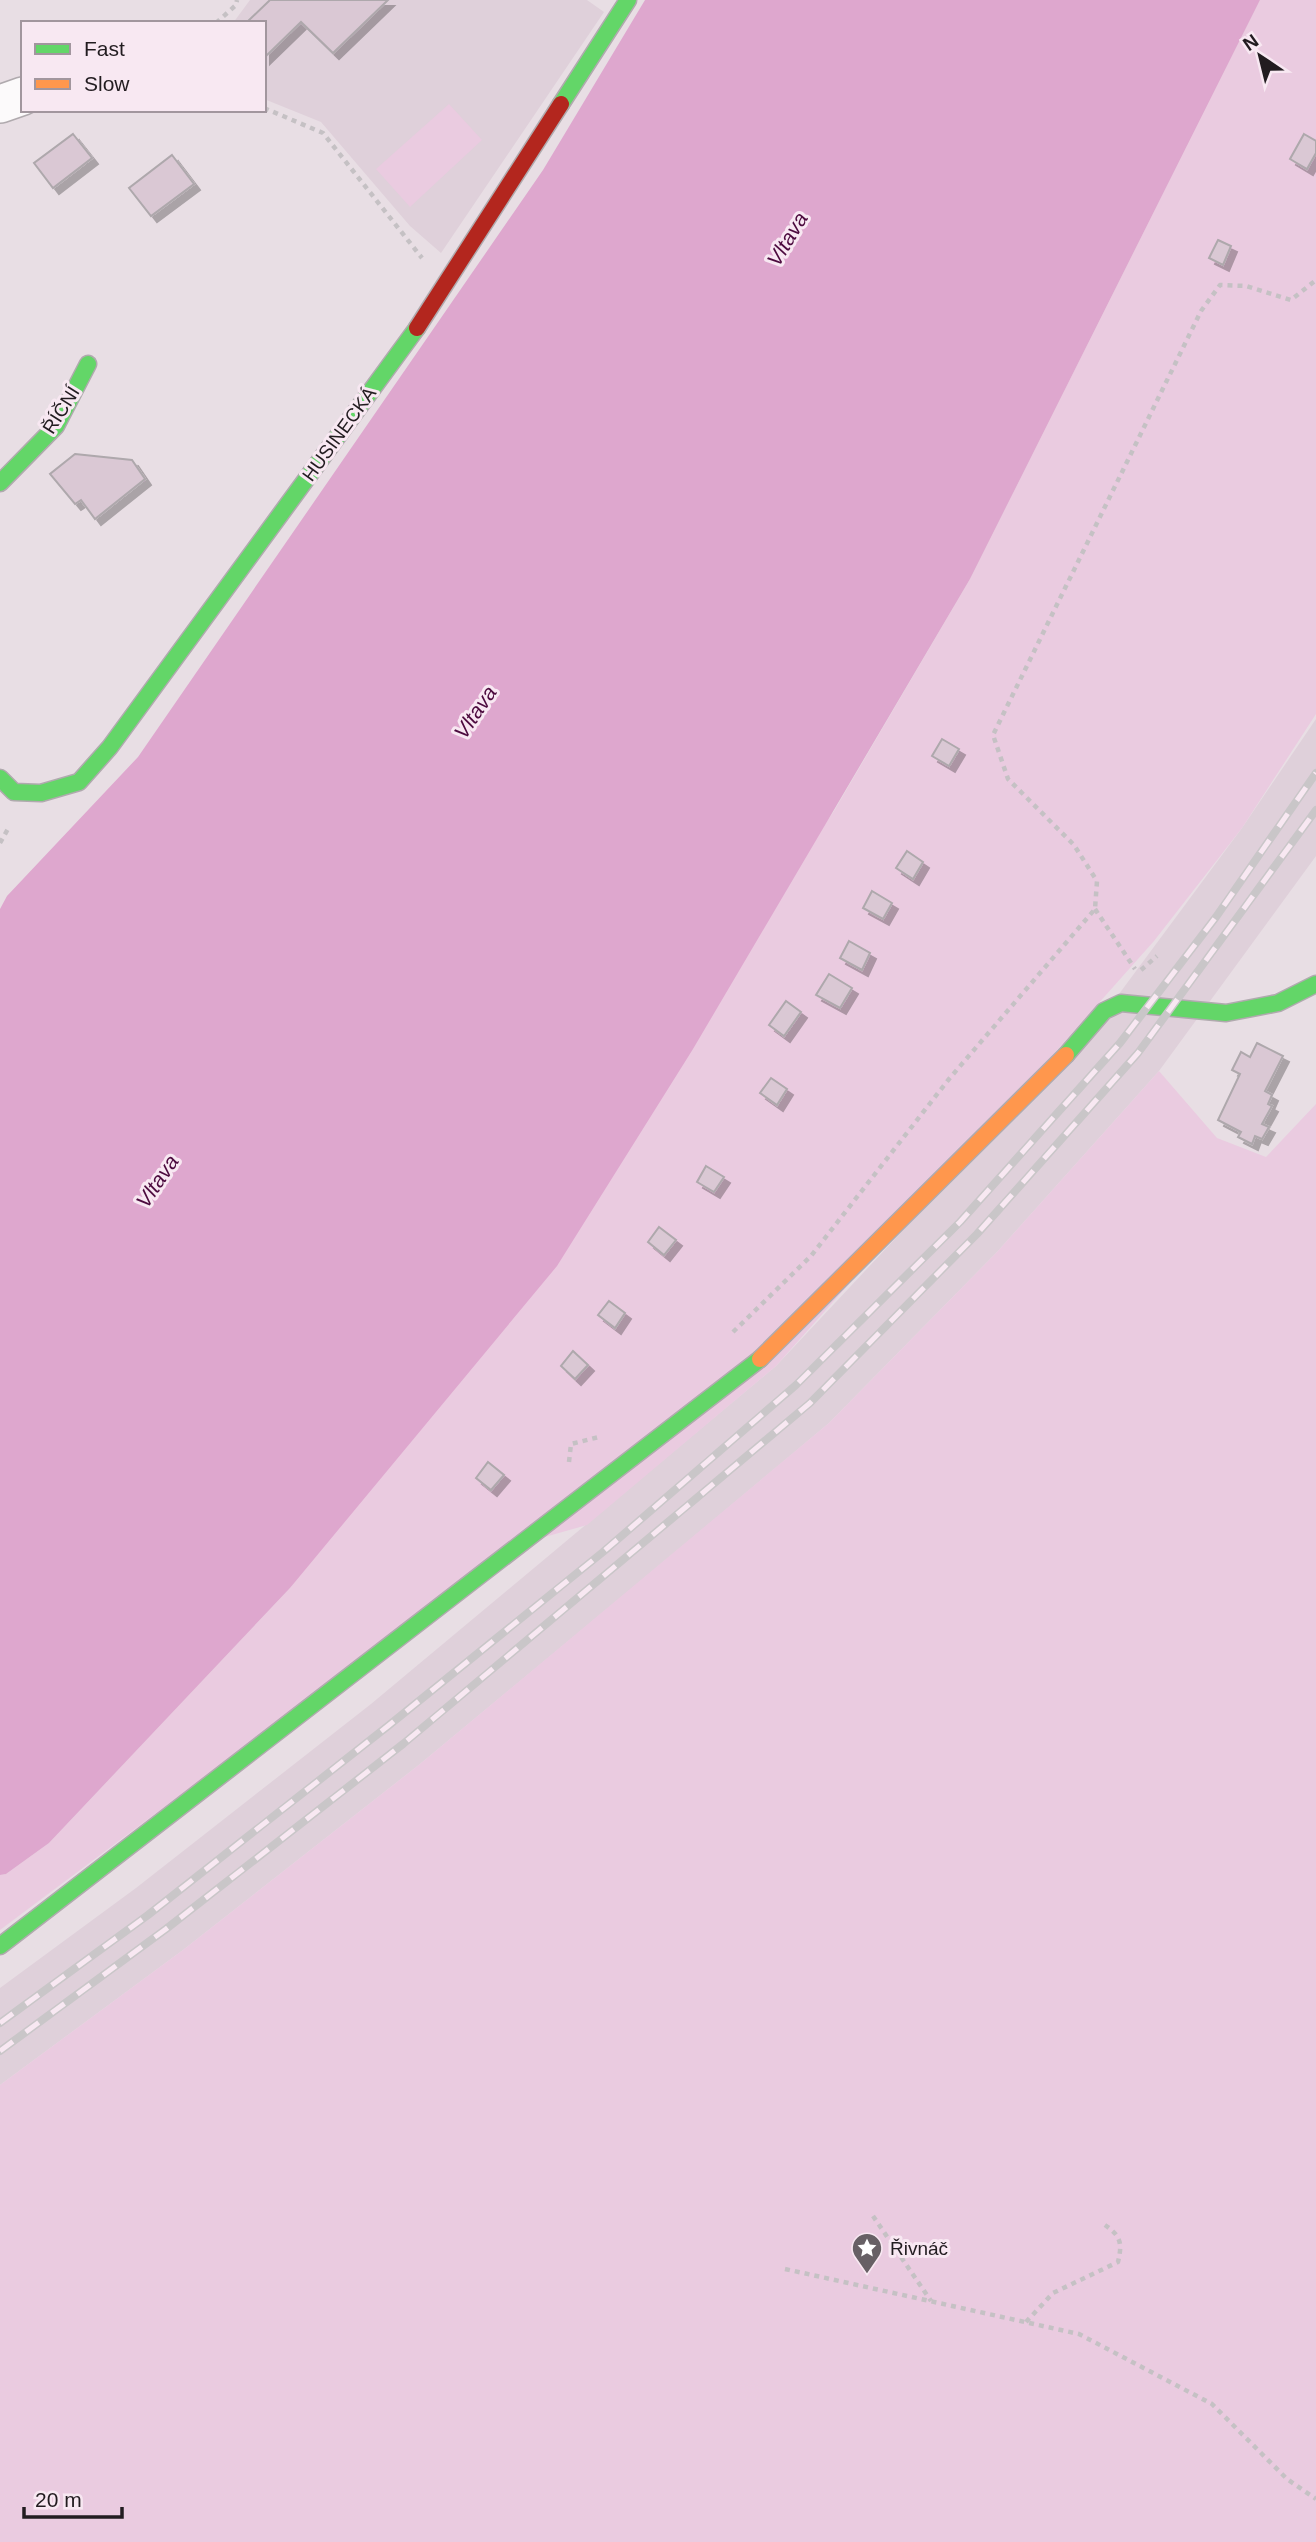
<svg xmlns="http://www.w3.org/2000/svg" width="1316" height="2542" font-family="Helvetica,sans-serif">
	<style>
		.built { fill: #dfd0da }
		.green { fill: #eacbe0 }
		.water { fill: #dea7ce }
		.building { fill: #dac8d4; stroke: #aea8ac; stroke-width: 2; filter: url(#shadow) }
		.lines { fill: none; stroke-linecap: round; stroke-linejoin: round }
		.street-casing { stroke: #b0aaae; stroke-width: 40 }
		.fast-casing { stroke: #b0aaae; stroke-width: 19 }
		.slow-casing { stroke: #b0aaae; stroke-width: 19 }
		.jam-casing { stroke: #b0aaae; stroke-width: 19 }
		.path { stroke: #c5c1c4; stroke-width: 4.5; stroke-dasharray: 5 5; stroke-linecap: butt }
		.street { stroke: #fcfafb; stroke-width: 37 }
		.fast { stroke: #63d668; stroke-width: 16 }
		.slow { stroke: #ff974d; stroke-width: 16 }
		.jam { stroke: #b3261e; stroke-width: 16 }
		.rail-casing { stroke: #c9c6c8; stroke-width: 8 }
		.rail { stroke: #f8e8f2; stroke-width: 5; stroke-dasharray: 16; stroke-linecap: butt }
		.labels { text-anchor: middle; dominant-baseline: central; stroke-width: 6; stroke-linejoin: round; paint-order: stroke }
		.street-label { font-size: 19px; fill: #221c20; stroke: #f8e8f2 }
		.poi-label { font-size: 19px; fill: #221c20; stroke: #f8e8f2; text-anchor: start }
		.water-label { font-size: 21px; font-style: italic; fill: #4c0a3e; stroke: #f8e8f2 }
	</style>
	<defs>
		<filter id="shadow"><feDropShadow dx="6" dy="6" stdDeviation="0" flood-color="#0004"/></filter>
	</defs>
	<rect width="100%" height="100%" fill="#e8dee4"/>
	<g class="built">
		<path d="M 250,0 L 587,0 L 604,12 L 441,253 L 410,226 L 321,122 L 264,99 L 264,23 L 233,23 Z"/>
		<path d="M 1316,719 L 1316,856 L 1159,1071 L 997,1252 L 829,1423 L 637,1584 L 420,1764 L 183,1950 L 0,2085 L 0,1988 L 136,1888 L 371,1704 L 776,1366 L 1099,1021 L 1242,828 Z"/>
	</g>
	<g class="green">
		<path d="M 1260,0 L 1316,0 L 1316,714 L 1242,828 L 1154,941 L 776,1366 L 587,1525 L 513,1546 L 0,1930 L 0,1875 L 6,1874 L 49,1843 L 290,1588 L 834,811 L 970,579 Z"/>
		<path d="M 449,104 L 482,140 L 410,207 L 376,169 Z"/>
		<path d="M 1159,1071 L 1217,1138 L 1266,1157 L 1316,1104 L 1316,2542 L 0,2542 L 0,2085 L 183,1950 L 420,1764 L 829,1423 L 997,1252 Z"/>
	</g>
	<path class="water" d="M 645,0 L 1260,0 L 970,579 L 693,1049 L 557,1266 L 290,1588 L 49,1843 L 6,1874 L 0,1875 L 0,909 L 7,896 L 138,757 L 543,170 Z"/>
	<g class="building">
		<path d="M 270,0 L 388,0 L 333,53 L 301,22 L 264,58 L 264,23 L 246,23 Z"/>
		<path d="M 73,134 L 92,158 L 53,188 L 34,163 Z"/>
		<path d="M 1304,134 L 1316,141 L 1316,153 L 1307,169 L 1290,159 Z"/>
		<path d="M 172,155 L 194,184 L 151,216 L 129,188 Z"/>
		<path d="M 1218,240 L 1231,246 L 1223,265 L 1209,258 Z"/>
		<path d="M 75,454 L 132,460 L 145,479 L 95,519 L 81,500 L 75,504 L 50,474 Z"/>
		<path d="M 942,739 L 959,749 L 949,766 L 932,756 Z"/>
		<path d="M 907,851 L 923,862 L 913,879 L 896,868 Z"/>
		<path d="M 872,891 L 892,903 L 883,919 L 863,908 Z"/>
		<path d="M 849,941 L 870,953 L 862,970 L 840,958 Z"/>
		<path d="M 829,974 L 852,988 L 840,1008 L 816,995 Z"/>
		<path d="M 786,1001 L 801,1012 L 784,1036 L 769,1025 Z"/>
		<path d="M 1257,1043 L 1283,1056 L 1265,1091 L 1272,1095 L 1268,1104 L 1272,1106 L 1262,1124 L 1269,1127 L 1262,1139 L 1255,1136 L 1252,1144 L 1238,1137 L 1241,1132 L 1218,1120 L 1240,1074 L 1232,1070 L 1241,1052 L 1250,1057 Z"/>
		<path d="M 771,1078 L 787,1089 L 777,1105 L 760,1093 Z"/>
		<path d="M 706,1166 L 724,1177 L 714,1192 L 697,1182 Z"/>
		<path d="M 659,1227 L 676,1240 L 664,1255 L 648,1242 Z"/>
		<path d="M 609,1301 L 625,1313 L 615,1328 L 598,1315 Z"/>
		<path d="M 573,1351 L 588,1365 L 575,1379 L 561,1366 Z"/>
		<path d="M 488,1462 L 504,1475 L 491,1490 L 476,1478 Z"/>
	</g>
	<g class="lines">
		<g class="street-casing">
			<path id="street" d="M 0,104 L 23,96"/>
		</g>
		<g class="fast-casing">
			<g id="fast">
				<path d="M 561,104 L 628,0"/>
				<path d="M 0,483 L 56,426 L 88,364"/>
				<path d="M 0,778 L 14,792 L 41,793 L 79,782 L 110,747 L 417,328"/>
				<path d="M 1066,1055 L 1104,1011 L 1121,1003 L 1226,1013 L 1278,1003 L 1316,984"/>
				<path d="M 0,1946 L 760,1359"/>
			</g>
		</g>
		<g class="slow-casing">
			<path id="slow" d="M 760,1359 L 1066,1055"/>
		</g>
		<g class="jam-casing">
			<path id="jam" d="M 417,328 L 561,104"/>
		</g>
		<g class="path">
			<path d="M 216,23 L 236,5 L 237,0"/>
			<path d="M 264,108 L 323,133 L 422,258"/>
			<path d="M 0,843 L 9,827"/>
			<path d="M 1095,909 L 1135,969"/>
			<path d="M 1141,970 L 1157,956"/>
			<path d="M 733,1332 L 811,1256 L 949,1079 L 1095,909 L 1097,881 L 1074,845 L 1008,779 L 993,735 L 1201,311 L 1220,285 L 1246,286 L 1291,300 L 1316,280"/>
			<path d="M 569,1462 L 571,1444 L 599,1437"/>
			<path d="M 873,2216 L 931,2301"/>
			<path d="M 785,2269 L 1079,2334 L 1212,2404 L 1287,2479 L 1316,2499"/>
			<path d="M 1026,2322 L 1053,2293 L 1118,2262 C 1123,2241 1120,2235 1102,2223"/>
		</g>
		<use href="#street" class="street"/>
		<use href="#fast" class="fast"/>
		<use href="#slow" class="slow"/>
		<use href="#jam" class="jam"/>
		<g class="rail-casing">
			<g id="rail">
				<path d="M 0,2023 L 148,1915 L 388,1726 L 603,1552 L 796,1385 L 960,1222 L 1120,1043 L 1216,917 L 1316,773"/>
				<path d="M 0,2051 L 166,1929 L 403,1744 L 810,1403 L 977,1234 L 1138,1053 L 1316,810"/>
			</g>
		</g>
		<use href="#rail" class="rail"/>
	</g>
	<defs>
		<g id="sight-pin" transform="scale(1.575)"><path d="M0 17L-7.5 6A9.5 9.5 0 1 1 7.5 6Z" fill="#676065" stroke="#f8e8f2"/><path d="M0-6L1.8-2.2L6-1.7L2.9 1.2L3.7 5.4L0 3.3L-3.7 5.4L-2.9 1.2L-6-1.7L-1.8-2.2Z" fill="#fff"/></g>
	</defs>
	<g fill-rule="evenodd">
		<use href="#sight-pin" x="867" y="2248"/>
	</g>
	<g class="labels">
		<g class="street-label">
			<text transform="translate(61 410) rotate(-58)">ŘÍČNÍ</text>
			<text transform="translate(339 434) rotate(-54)">HUSINECKÁ</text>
		</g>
		<g class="poi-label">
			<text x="890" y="2248">Řivnáč</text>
		</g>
		<g class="water-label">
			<text transform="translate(787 239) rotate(-59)">Vltava</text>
			<text transform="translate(475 712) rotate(-56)">Vltava</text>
			<text transform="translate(157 1181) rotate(-56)">Vltava</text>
		</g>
	</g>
	<rect x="21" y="21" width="245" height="91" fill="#f8e8f2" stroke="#a2969e" stroke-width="2"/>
	<rect x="35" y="44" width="35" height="10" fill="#63d668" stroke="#a2969e" stroke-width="2"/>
	<text x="84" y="56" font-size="21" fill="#221c20">Fast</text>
	<rect x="35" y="79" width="35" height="10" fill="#ff974d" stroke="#a2969e" stroke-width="2"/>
	<text x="84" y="91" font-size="21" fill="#221c20">Slow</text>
	<g transform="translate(1260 56) rotate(325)" stroke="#f8e8f2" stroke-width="5" paint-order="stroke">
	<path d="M0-5L12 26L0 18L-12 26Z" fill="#221c20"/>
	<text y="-10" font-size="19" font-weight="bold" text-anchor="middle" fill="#221c20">N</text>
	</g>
	<path d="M24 2507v10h98v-10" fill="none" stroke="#221c20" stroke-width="3.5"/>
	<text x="35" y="2507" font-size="21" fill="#221c20" stroke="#f8e8f2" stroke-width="5" paint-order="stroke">20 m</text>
</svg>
